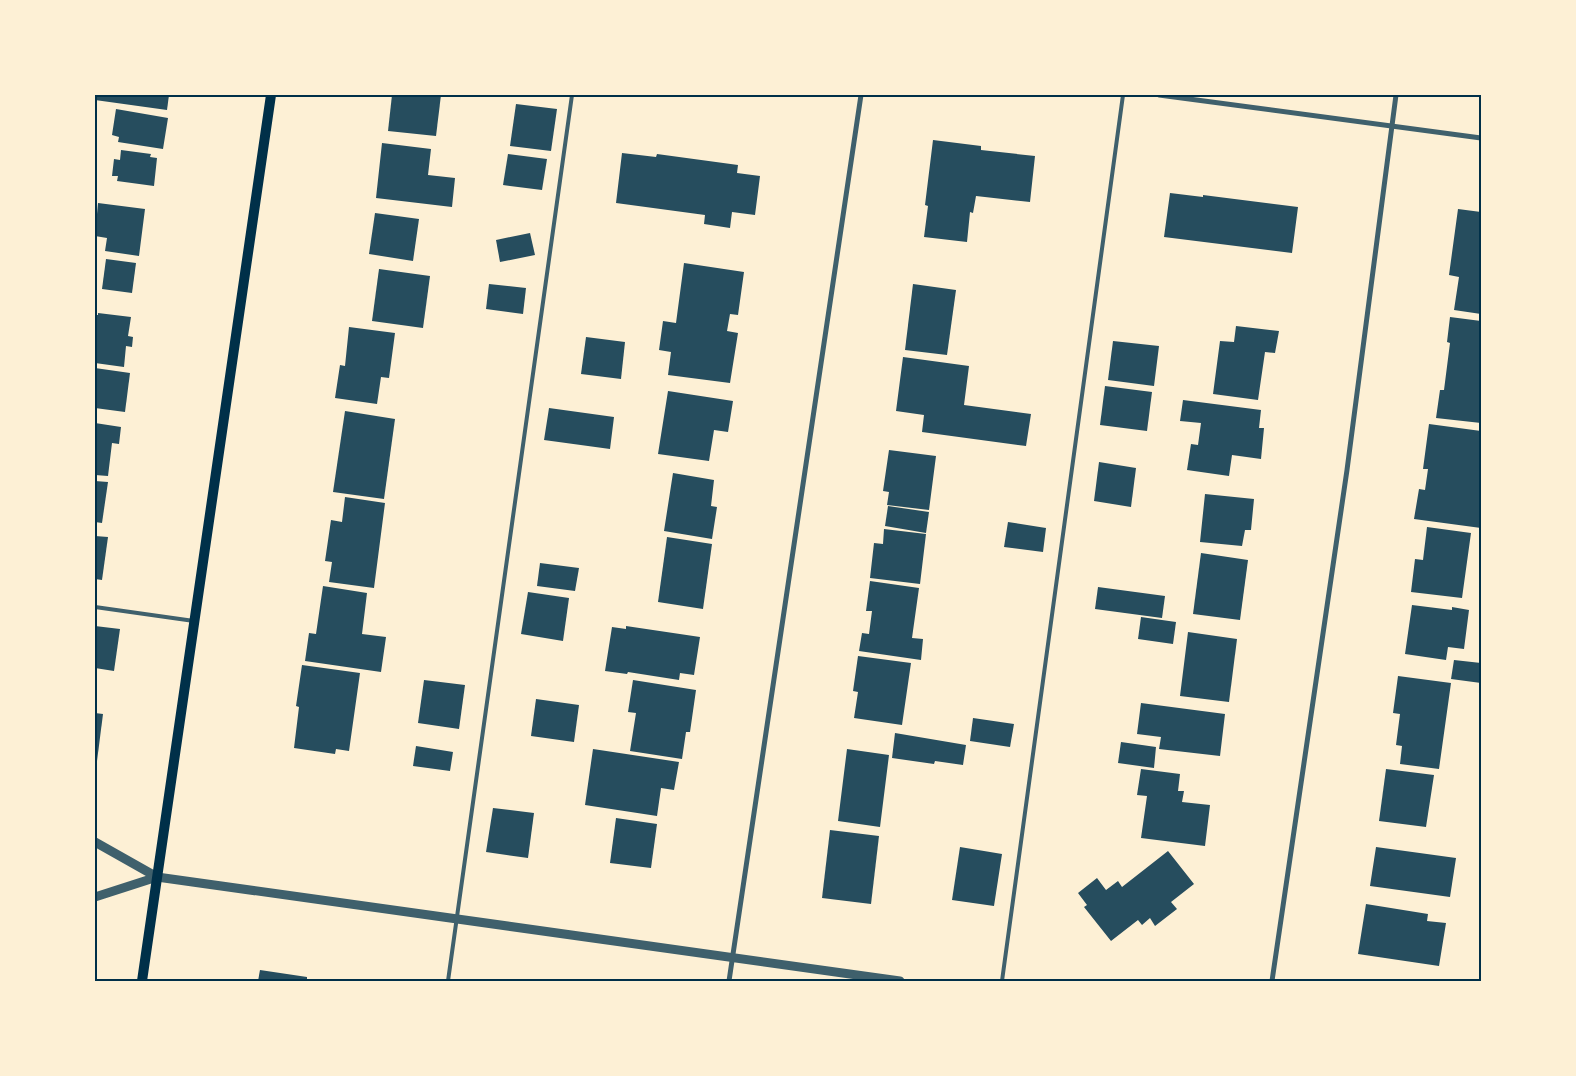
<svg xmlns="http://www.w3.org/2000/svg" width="1576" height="1076" font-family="'Space Grotesk',sans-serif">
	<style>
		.building { fill: #264d5e }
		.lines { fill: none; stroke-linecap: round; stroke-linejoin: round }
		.service { stroke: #3f606c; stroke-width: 4 }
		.minor { stroke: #3f606c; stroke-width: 5 }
		.tertiary { stroke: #3f606c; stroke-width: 9 }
		.secondary { stroke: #003049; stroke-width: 10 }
		.neatline { fill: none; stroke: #003049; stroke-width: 2 }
	</style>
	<rect width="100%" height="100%" fill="#fdf0d5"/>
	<g class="building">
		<path d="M 95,95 L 169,95 L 167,110 L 95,100 Z"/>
		<path d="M 392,95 L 441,95 L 436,136 L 388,131 Z"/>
		<path d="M 516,104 L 557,109 L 551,151 L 510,146 Z"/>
		<path d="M 116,109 L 168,118 L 163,149 L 118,142 L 119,137 L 112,135 Z"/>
		<path d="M 933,140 L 981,146 L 981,150 L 1035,156 L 1030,202 L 976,196 L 973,213 L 970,212 L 967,242 L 924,237 L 928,206 L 925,205 Z"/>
		<path d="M 382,143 L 431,149 L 428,175 L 455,178 L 452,207 L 376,198 Z"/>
		<path d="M 121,150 L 151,154 L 150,157 L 157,158 L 154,186 L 117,181 L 118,176 L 112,176 L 114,159 L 120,160 Z"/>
		<path d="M 622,153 L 656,157 L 657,154 L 738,165 L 737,173 L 760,176 L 755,215 L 732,212 L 730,228 L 704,224 L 705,215 L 616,203 Z"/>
		<path d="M 508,154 L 547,159 L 542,190 L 503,185 Z"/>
		<path d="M 1170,193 L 1203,197 L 1203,195 L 1298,207 L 1292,253 L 1164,237 Z"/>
		<path d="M 98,203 L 145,209 L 139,256 L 105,251 L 107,238 L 95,236 Z"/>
		<path d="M 1458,209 L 1481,212 L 1481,314 L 1454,310 L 1459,277 L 1449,275 Z"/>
		<path d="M 375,213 L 419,219 L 413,261 L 369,254 Z"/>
		<path d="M 530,233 L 535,255 L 500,262 L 496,240 Z"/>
		<path d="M 106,259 L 136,263 L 132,293 L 102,289 Z"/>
		<path d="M 684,263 L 744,272 L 738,315 L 730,314 L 727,331 L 738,333 L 730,383 L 668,375 L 671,352 L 659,350 L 663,321 L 676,323 Z"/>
		<path d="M 379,269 L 430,276 L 423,328 L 372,321 Z"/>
		<path d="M 489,284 L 526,288 L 523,314 L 486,309 Z"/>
		<path d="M 913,284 L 956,290 L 947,355 L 905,350 Z"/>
		<path d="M 98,313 L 131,317 L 128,336 L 133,337 L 132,347 L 126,346 L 124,367 L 95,363 L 95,315 L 98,315 Z"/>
		<path d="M 1450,317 L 1481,321 L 1481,423 L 1436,418 L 1440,390 L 1444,390 L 1450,343 L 1447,342 Z"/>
		<path d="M 1236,326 L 1279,331 L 1275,353 L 1265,352 L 1258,400 L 1213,394 L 1220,341 L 1234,342 Z"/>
		<path d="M 349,327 L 395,333 L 389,378 L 381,377 L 377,404 L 335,398 L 340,365 L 345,366 Z"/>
		<path d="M 586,337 L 625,342 L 621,379 L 581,374 Z"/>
		<path d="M 1113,341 L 1159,346 L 1154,386 L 1108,380 Z"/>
		<path d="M 903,357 L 969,366 L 964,405 L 1031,414 L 1026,446 L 922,432 L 924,415 L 896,411 Z"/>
		<path d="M 95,368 L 130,373 L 125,412 L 95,408 Z"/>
		<path d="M 1105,386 L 1152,392 L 1147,431 L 1100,425 Z"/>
		<path d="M 668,391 L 733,401 L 728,432 L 714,430 L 709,461 L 658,454 Z"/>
		<path d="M 1183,400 L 1261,410 L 1259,428 L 1264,428 L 1261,459 L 1232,455 L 1229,476 L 1187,470 L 1191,444 L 1198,445 L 1201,423 L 1180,421 Z"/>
		<path d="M 549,408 L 614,417 L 610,449 L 544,440 Z"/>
		<path d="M 345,411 L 395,419 L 384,499 L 333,492 Z"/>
		<path d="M 95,423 L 121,427 L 119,444 L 112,443 L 108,476 L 95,475 Z"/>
		<path d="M 1429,424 L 1481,431 L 1481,528 L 1414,519 L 1419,489 L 1425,490 L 1428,469 L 1423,469 Z"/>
		<path d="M 889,450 L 936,456 L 929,510 L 887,505 L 889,492 L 883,491 Z"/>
		<path d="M 1099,462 L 1136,468 L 1131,507 L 1094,501 Z"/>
		<path d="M 673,473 L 714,480 L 711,506 L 717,507 L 712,539 L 664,531 Z"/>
		<path d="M 95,481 L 108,482 L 102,523 L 95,522 Z"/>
		<path d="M 1205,494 L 1254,499 L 1251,530 L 1245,530 L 1242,546 L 1200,542 Z"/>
		<path d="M 345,497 L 385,503 L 374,588 L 329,582 L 332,562 L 325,561 L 331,520 L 342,522 Z"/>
		<path d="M 888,506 L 929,512 L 926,533 L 885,526 Z"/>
		<path d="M 1008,522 L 1046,528 L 1043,552 L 1004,547 Z"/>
		<path d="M 1427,527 L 1471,533 L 1462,598 L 1411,592 L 1415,559 L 1423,560 Z"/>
		<path d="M 884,529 L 926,534 L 920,584 L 870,578 L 874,543 L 883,544 Z"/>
		<path d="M 95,536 L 108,537 L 102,580 L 95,579 Z"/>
		<path d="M 667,537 L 712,544 L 703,609 L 658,602 Z"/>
		<path d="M 1201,553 L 1248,560 L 1240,620 L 1193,614 Z"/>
		<path d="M 540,563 L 579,568 L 575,591 L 537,586 Z"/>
		<path d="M 870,581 L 919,588 L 912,638 L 923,639 L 921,660 L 859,651 L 862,633 L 869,634 L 872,611 L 866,611 Z"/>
		<path d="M 323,586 L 367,593 L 362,634 L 386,637 L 381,672 L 305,661 L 309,633 L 316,634 Z"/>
		<path d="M 1098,587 L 1165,596 L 1162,618 L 1095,609 Z"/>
		<path d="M 528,592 L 569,598 L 563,641 L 521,634 Z"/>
		<path d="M 1412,605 L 1452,610 L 1452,607 L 1469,610 L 1464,649 L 1448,647 L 1446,660 L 1405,654 Z"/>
		<path d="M 1141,617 L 1176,622 L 1173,644 L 1138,639 Z"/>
		<path d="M 95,626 L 120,629 L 114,671 L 95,668 Z"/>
		<path d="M 626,626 L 700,637 L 694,675 L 680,673 L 679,680 L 628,672 L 627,674 L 605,671 L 612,627 L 626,629 Z"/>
		<path d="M 1188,632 L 1237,639 L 1229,702 L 1180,696 Z"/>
		<path d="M 858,656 L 911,663 L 902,725 L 854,718 L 858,692 L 853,691 Z"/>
		<path d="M 1454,660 L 1481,663 L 1481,683 L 1451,679 Z"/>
		<path d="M 302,665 L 360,673 L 349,751 L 336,749 L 335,754 L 294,748 L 299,707 L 296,706 Z"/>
		<path d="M 1398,676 L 1451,683 L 1439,769 L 1400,764 L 1402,746 L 1396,745 L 1400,714 L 1393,713 Z"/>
		<path d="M 424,680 L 465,685 L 459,729 L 418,723 Z"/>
		<path d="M 633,680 L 696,690 L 690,732 L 686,732 L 682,759 L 630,751 L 636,713 L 628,712 Z"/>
		<path d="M 536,699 L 579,705 L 574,742 L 531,736 Z"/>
		<path d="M 1141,703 L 1225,714 L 1220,756 L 1159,749 L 1161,737 L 1137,734 Z"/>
		<path d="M 95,713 L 103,714 L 96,769 L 95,769 Z"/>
		<path d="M 973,718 L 1014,724 L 1010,747 L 970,741 Z"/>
		<path d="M 895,733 L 966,745 L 963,765 L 935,761 L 934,764 L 892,758 Z"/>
		<path d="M 1121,742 L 1156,747 L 1154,768 L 1118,763 Z"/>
		<path d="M 416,746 L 453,752 L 450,771 L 413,766 Z"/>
		<path d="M 593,749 L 679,762 L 674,790 L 661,788 L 657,816 L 585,805 Z"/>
		<path d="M 847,749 L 889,755 L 880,827 L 838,821 Z"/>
		<path d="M 1141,769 L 1180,774 L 1178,791 L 1184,791 L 1182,802 L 1210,805 L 1205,846 L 1141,838 L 1147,796 L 1137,795 Z"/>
		<path d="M 1386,769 L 1434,775 L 1426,827 L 1379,821 Z"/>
		<path d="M 493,808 L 534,813 L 528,858 L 486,852 Z"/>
		<path d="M 616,818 L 657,824 L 651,868 L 610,863 Z"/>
		<path d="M 830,830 L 879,836 L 871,904 L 822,898 Z"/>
		<path d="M 960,847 L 1002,854 L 994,906 L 952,900 Z"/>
		<path d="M 1376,847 L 1456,858 L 1450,897 L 1370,886 Z"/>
		<path d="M 1168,851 L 1194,884 L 1171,902 L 1177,909 L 1155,926 L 1150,918 L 1142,925 L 1138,920 L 1111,941 L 1084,907 L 1087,905 L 1078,893 L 1097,878 L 1106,890 L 1118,881 L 1122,887 Z"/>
		<path d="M 1366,904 L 1428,914 L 1427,921 L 1446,923 L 1439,966 L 1358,954 Z"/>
		<path d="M 260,970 L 307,977 L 307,981 L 258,981 Z"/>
	</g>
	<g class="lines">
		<g class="service">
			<path d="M 95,607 L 194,621"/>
			<path d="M 448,981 L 572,95"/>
			<path d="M 1002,981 L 1123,95"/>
		</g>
		<g class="minor">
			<path d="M 1159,95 L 1481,138"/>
			<path d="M 729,981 L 861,95"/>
			<path d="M 1272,981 L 1347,470 L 1396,95"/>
		</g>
		<g class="tertiary">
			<path d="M 95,842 L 157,877 L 900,981"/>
			<path d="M 95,897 L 157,877"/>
		</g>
		<path class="secondary" d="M 142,981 L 271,95"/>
	</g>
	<rect width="1576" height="1076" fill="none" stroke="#fdf0d5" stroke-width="192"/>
	<rect x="96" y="96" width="1384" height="884" class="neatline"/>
</svg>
